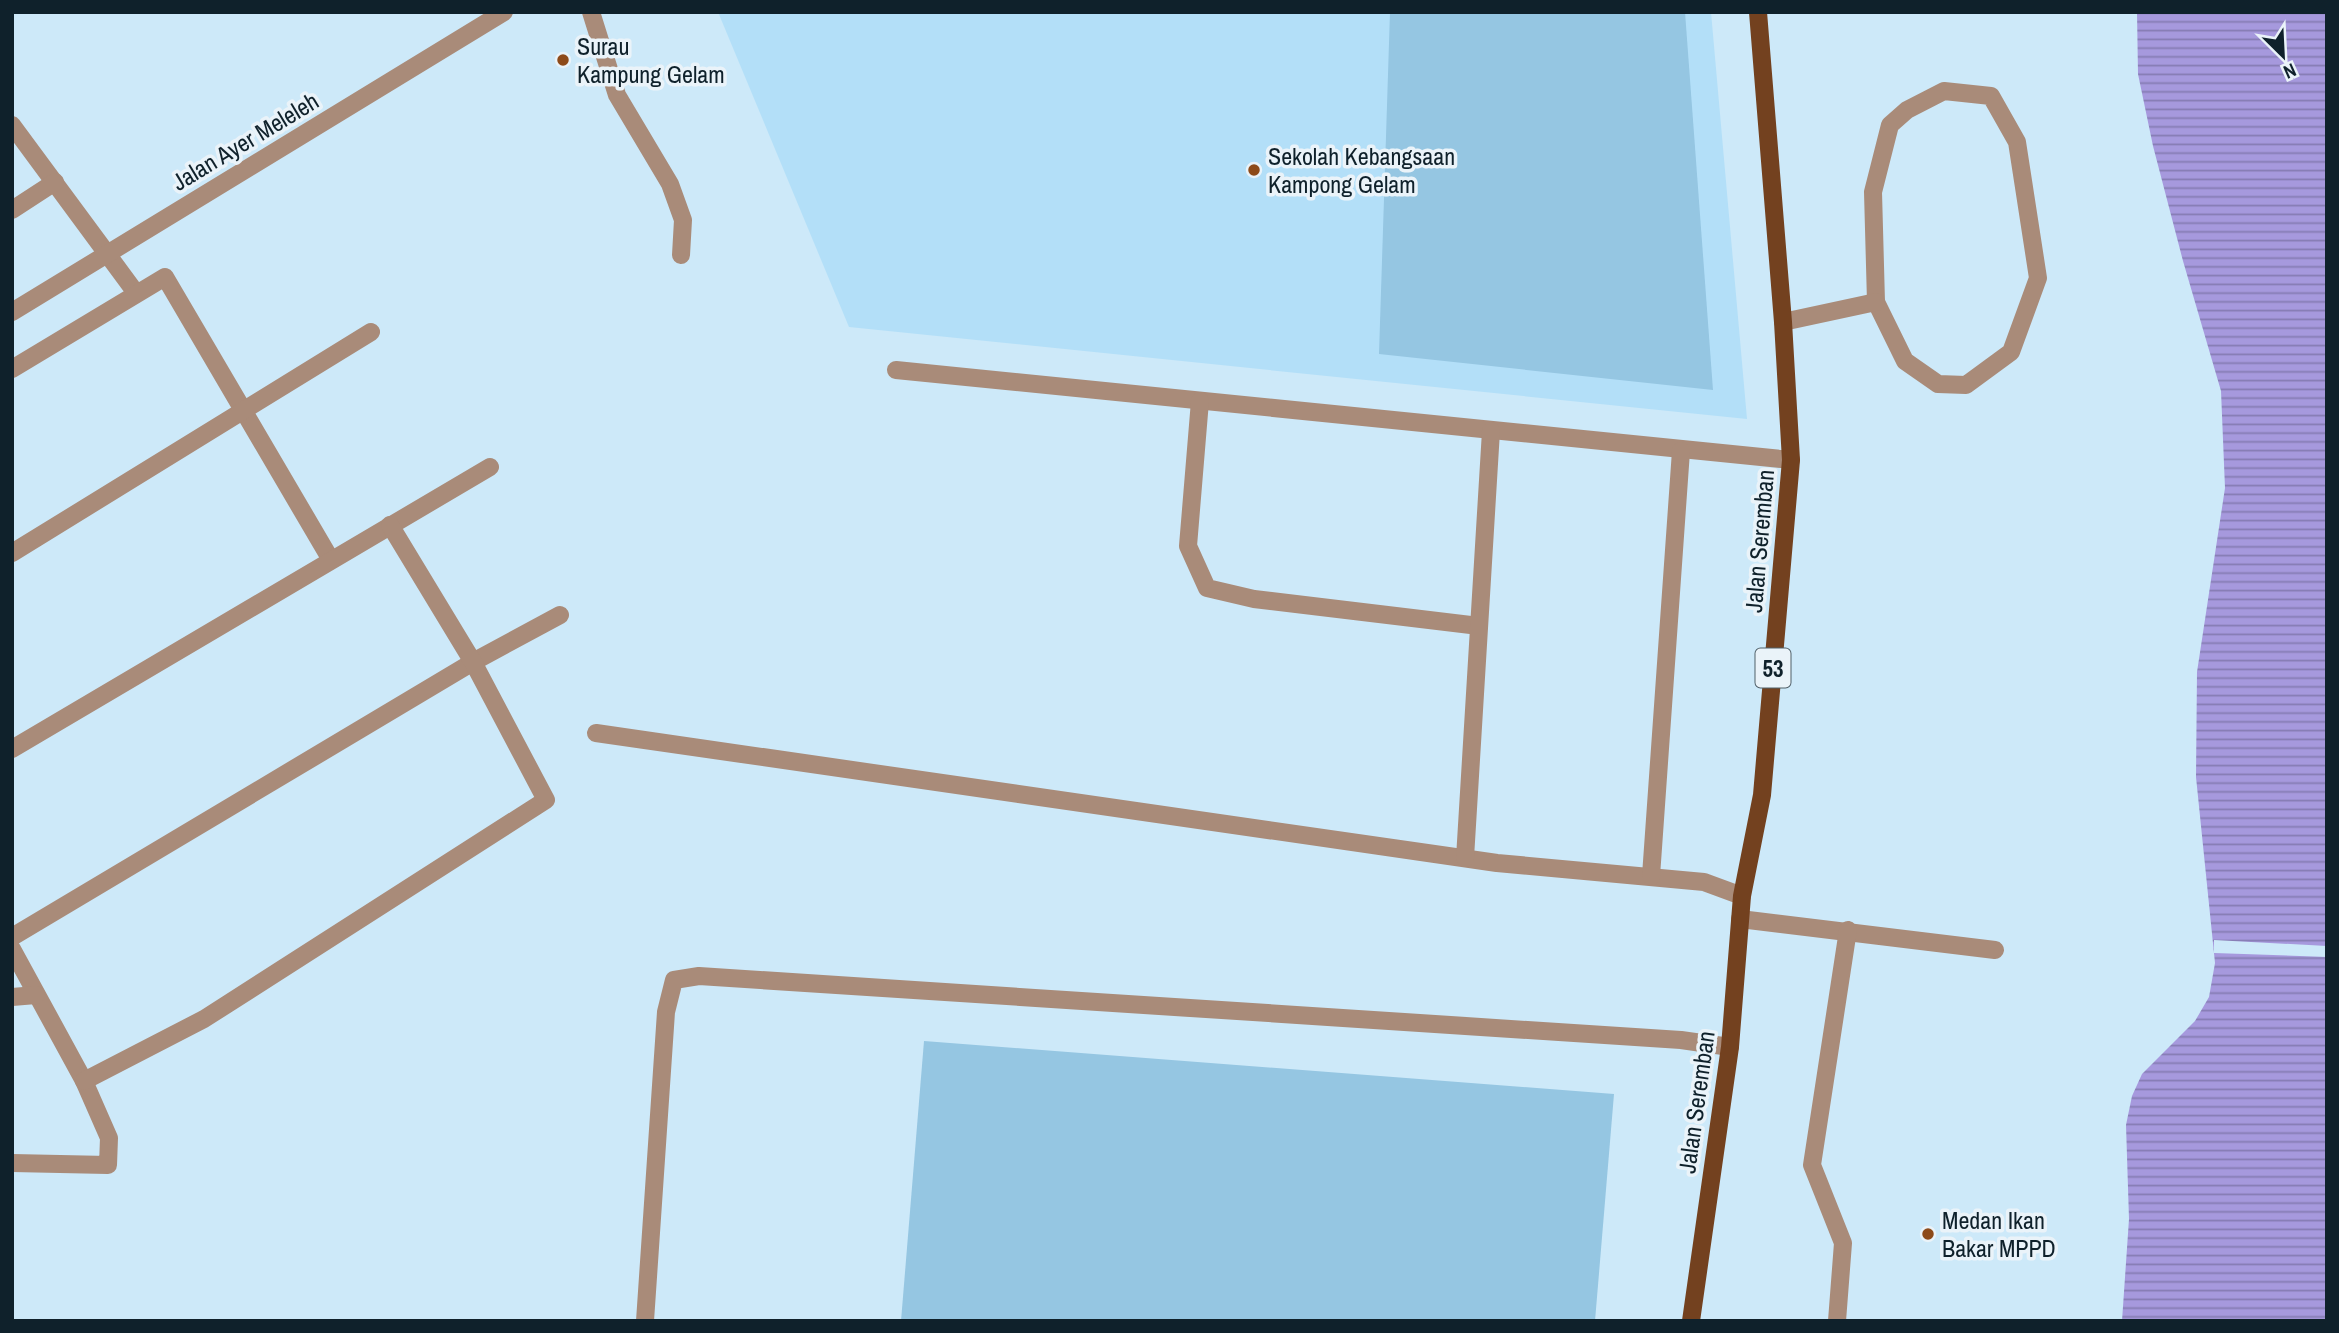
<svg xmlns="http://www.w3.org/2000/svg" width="2339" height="1333" font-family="'Archivo Narrow',sans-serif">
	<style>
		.built { fill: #b3dff8 }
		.grass { fill: #95c6e2 }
		.water { fill: url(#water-rules) }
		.pier { fill: #cde9f9 }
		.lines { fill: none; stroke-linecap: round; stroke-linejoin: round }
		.minor { stroke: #a98b79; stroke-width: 18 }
		.major { stroke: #73411f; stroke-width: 18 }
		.poi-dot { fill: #8d4a19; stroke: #eaf3f9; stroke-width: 2.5 }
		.labels { text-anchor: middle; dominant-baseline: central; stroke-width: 7; stroke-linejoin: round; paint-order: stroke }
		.shield { fill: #eaf3f9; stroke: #516069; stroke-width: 2 }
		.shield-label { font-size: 23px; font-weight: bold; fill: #0f212b }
		.poi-label { font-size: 24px; fill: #0f212b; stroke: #eaf3f9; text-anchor: start }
		.street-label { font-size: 24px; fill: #0f212b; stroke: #eaf3f9 }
	</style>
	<defs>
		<pattern id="water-rules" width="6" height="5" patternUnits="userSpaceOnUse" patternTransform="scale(1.75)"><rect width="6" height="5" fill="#a699dd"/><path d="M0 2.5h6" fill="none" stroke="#867cb3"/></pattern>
	</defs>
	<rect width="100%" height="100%" fill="#cde9f9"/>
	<path class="built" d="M 718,12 L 1711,12 L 1747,419 L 849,327 Z"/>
	<g class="grass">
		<path d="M 1390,12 L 1685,12 L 1713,390 L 1379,354 Z"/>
		<path d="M 924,1041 L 1614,1094 L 1595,1321 L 901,1321 Z"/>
	</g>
	<path class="water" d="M 2137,12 L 2327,12 L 2327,1321 L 2122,1321 L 2129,1219 L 2126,1125 L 2132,1096 L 2142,1074 L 2195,1021 L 2209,997 L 2215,963 L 2196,777 L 2197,672 L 2225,488 L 2221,391 L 2183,261 L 2153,146 L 2138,74 Z"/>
	<path class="pier" d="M 2214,940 L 2327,946 L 2327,957 L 2214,953 Z"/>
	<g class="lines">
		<g class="minor">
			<path d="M 591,12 L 617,95 L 670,184 L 683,220 L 681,255"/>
			<path d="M 1944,91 L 1991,96 L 2017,142 L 2038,278 L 2011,352 L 1966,385 L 1938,384 L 1905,361 L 1876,302 L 1873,192 L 1890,125 L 1907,110 Z"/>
			<path d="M 12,125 L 136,293"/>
			<path d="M 12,210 L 55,182"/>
			<path d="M 12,312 L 504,12"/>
			<path d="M 1783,322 L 1876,302"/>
			<path d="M 12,369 L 165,277 L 331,560"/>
			<path d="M 896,370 L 1791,460"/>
			<path d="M 1200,401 L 1188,546 L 1207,588 L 1254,599 L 1479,626"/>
			<path d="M 12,553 L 371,332"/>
			<path d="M 596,733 L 1497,863 L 1704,882 L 1742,896"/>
			<path d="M 12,749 L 490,467"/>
			<path d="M 1465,858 L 1491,431"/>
			<path d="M 1651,876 L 1681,451"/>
			<path d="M 1740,919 L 1995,950"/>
			<path d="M 12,937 L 473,662 L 560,615"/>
			<path d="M 12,949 L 84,1081 L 109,1138 L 108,1165 L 12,1163"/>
			<path d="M 12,997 L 36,995"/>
			<path d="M 84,1081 L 204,1019 L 546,800 L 473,662 L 390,525"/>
			<path d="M 645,1321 L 666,1012 L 674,980 L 699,976 L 1681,1040 L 1730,1047"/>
			<path d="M 1837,1321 L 1843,1243 L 1812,1165 L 1848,930"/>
		</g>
		<path class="major" d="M 1691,1321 L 1730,1047 L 1742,896 L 1762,795 L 1791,460 L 1783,322 L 1758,12"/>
	</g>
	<g class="poi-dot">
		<circle cx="563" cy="60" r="7"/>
		<circle cx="1254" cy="170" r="7"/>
		<circle cx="1928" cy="1234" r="7"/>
	</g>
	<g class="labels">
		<rect class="shield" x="1755.5" y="648.5" width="35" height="39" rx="5"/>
		<g class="shield-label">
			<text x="1773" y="668">53</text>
		</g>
		<g class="poi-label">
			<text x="577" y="46">Surau<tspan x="577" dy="28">Kampung Gelam</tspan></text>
			<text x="1268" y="156">Sekolah Kebangsaan<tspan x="1268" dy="28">Kampong Gelam</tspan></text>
			<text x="1942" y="1220">Medan Ikan<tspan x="1942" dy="28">Bakar MPPD</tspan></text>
		</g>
		<g class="street-label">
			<text transform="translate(245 141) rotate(-31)">Jalan Ayer Meleleh</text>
			<text transform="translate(1759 541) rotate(-85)">Jalan Seremban</text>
			<text transform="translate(1696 1102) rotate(-82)">Jalan Seremban</text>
		</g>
	</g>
	<rect width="2339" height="1333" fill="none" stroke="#0f212b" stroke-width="28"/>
	<g transform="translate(2283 56) rotate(156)" stroke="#eaf3f9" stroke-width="5" paint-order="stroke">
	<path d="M0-5L12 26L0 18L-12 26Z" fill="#0f212b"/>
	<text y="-10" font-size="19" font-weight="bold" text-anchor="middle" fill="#0f212b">N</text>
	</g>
</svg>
